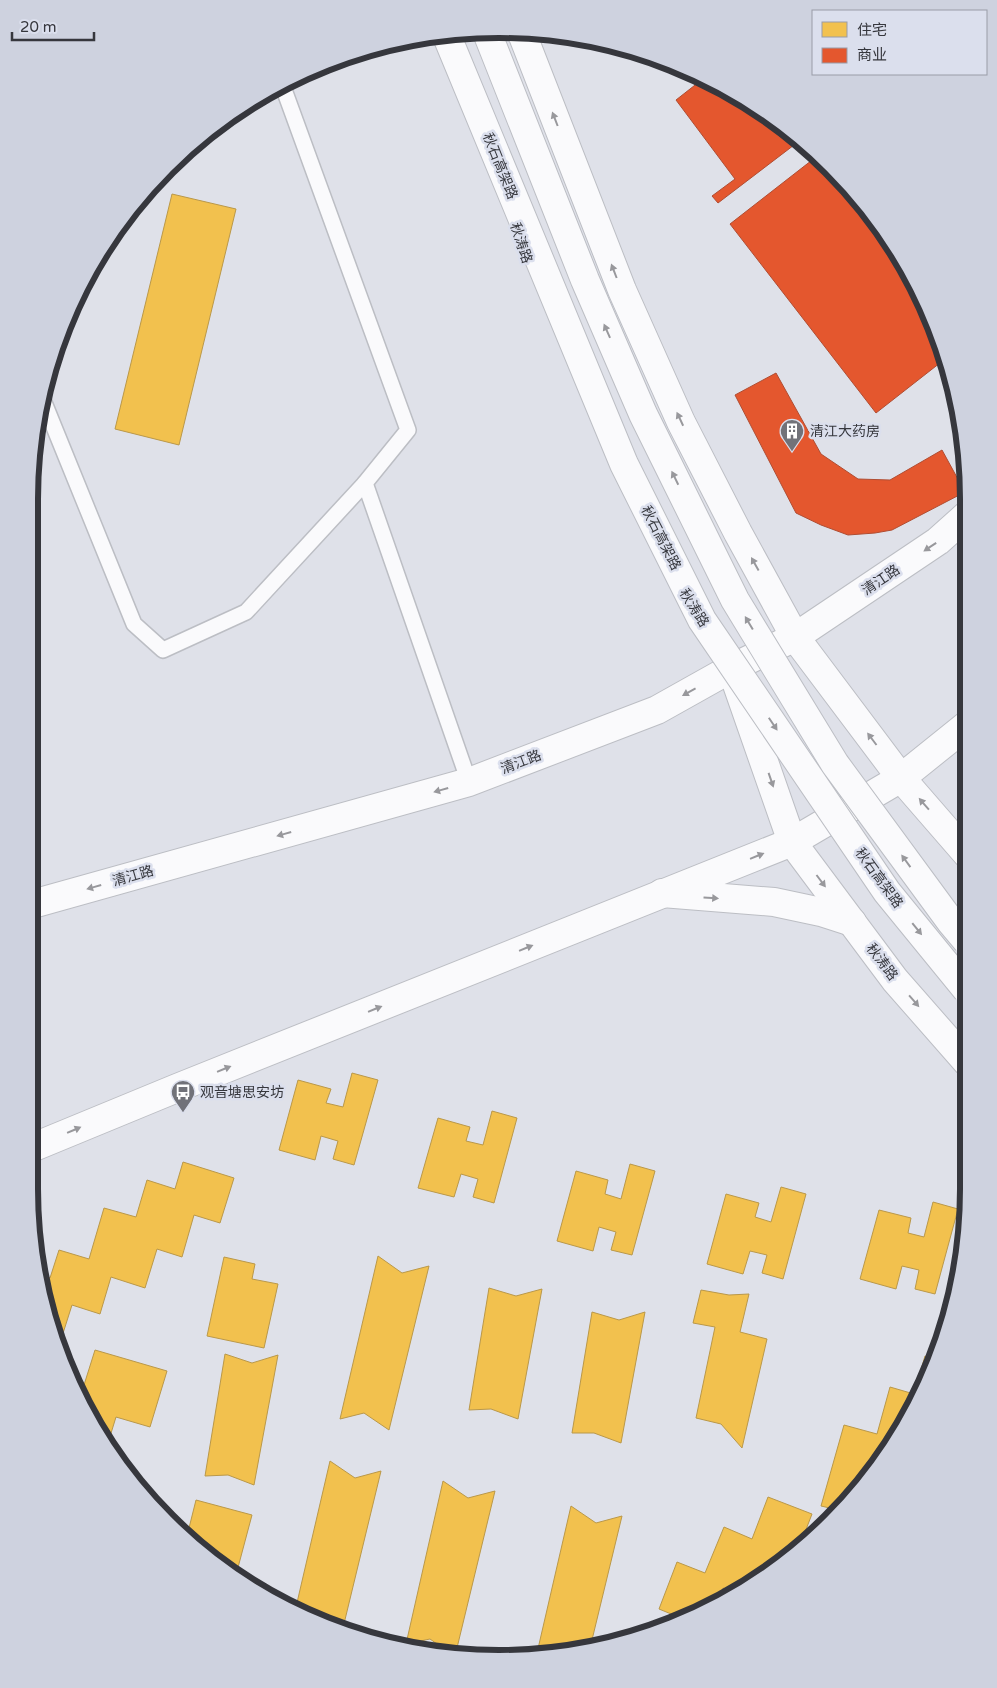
<svg xmlns="http://www.w3.org/2000/svg" width="997" height="1688" font-family="'Varela Round','Noto Sans SC',sans-serif">
	<style>
		.homes { fill: #f2c14e; stroke: #ba9849 }
		.shops { fill: #e4572e; stroke: #b04d32 }
		.lines { fill: none; stroke-linecap: round; stroke-linejoin: round }
		.lane-casing { stroke: #bcbec4; stroke-width: 18 }
		.secondary-casing { stroke: #bcbec4; stroke-width: 30 }
		.primary-casing { stroke: #bcbec4; stroke-width: 30 }
		.lane { stroke: #fafafc; stroke-width: 15 }
		.secondary { stroke: #fafafc; stroke-width: 28 }
		.primary { stroke: #fafafc; stroke-width: 28 }
		.highway-bridge-casing { stroke: #bcbec4; stroke-width: 30; stroke-linecap: butt }
		.highway-bridge { stroke: #fafafc; stroke-width: 28 }
		.oneway { fill: #98989c }
		.labels { text-anchor: middle; dominant-baseline: central; stroke-width: 5; stroke-linejoin: round; paint-order: stroke }
		.street-label { font-size: 14px; fill: #36373d; stroke: #dbdfed }
		.poi-label { font-size: 14px; fill: #36373d; stroke: #dbdfed; text-anchor: start }
		.rim { fill: none; stroke: #36373d; stroke-width: 6 }
	</style>
	<rect width="100%" height="100%" fill="#dfe1e9"/>
	<g class="homes">
		<path d="M 172,194 L 236,209 L 179,445 L 115,429 Z"/>
		<path d="M 352,1073 L 378,1080 L 354,1165 L 333,1159 L 338,1141 L 321,1136 L 315,1160 L 279,1150 L 298,1080 L 331,1089 L 326,1103 L 343,1107 Z"/>
		<path d="M 492,1111 L 517,1118 L 494,1203 L 473,1197 L 478,1179 L 461,1174 L 454,1197 L 418,1188 L 438,1118 L 470,1127 L 466,1141 L 483,1145 Z"/>
		<path d="M 183,1162 L 234,1178 L 220,1223 L 194,1215 L 182,1257 L 157,1249 L 145,1288 L 111,1277 L 100,1314 L 72,1305 L 58,1349 L 54,1340 L 43,1276 L 50,1278 L 59,1250 L 89,1259 L 104,1208 L 136,1217 L 147,1180 L 175,1189 Z"/>
		<path d="M 630,1164 L 655,1171 L 632,1255 L 611,1250 L 616,1232 L 599,1227 L 593,1251 L 557,1241 L 576,1171 L 608,1180 L 605,1194 L 621,1199 Z"/>
		<path d="M 781,1187 L 806,1194 L 783,1279 L 762,1273 L 767,1255 L 750,1251 L 743,1274 L 707,1264 L 726,1194 L 759,1203 L 755,1217 L 771,1222 Z"/>
		<path d="M 933,1202 L 958,1209 L 935,1294 L 915,1289 L 919,1270 L 902,1266 L 896,1289 L 860,1279 L 879,1210 L 911,1218 L 908,1233 L 924,1237 Z"/>
		<path d="M 378,1256 L 402,1273 L 429,1266 L 389,1430 L 364,1413 L 340,1419 Z"/>
		<path d="M 224,1257 L 255,1264 L 252,1279 L 278,1284 L 264,1348 L 207,1336 Z"/>
		<path d="M 489,1288 L 516,1296 L 542,1289 L 518,1419 L 491,1409 L 469,1410 Z"/>
		<path d="M 701,1290 L 729,1295 L 749,1294 L 740,1332 L 767,1339 L 742,1448 L 721,1424 L 696,1418 L 715,1327 L 693,1323 Z"/>
		<path d="M 592,1312 L 619,1320 L 645,1312 L 621,1443 L 594,1433 L 572,1433 Z"/>
		<path d="M 95,1350 L 167,1371 L 150,1427 L 116,1417 L 108,1443 L 76,1383 L 84,1385 Z"/>
		<path d="M 225,1354 L 252,1363 L 278,1355 L 254,1485 L 228,1475 L 205,1476 Z"/>
		<path d="M 925,1356 L 934,1359 L 889,1451 L 834,1509 L 821,1506 L 844,1425 L 877,1434 L 890,1387 L 914,1394 Z"/>
		<path d="M 330,1461 L 355,1478 L 381,1471 L 342,1632 L 296,1607 Z"/>
		<path d="M 443,1481 L 468,1498 L 495,1491 L 456,1652 L 447,1651 L 430,1639 L 406,1644 Z"/>
		<path d="M 768,1497 L 812,1514 L 800,1545 L 784,1562 L 774,1568 L 767,1565 L 763,1574 L 731,1591 L 723,1588 L 720,1597 L 681,1618 L 659,1609 L 677,1562 L 705,1573 L 724,1527 L 752,1539 Z"/>
		<path d="M 196,1500 L 252,1515 L 236,1575 L 213,1562 L 187,1536 Z"/>
		<path d="M 571,1506 L 596,1523 L 622,1516 L 591,1644 L 537,1653 Z"/>
	</g>
	<g class="shops">
		<path d="M 704,78 L 760,108 L 798,142 L 718,203 L 712,196 L 735,179 L 676,100 Z"/>
		<path d="M 816,157 L 851,189 L 905,264 L 945,359 L 876,413 L 730,224 Z"/>
		<path d="M 776,373 L 821,454 L 858,479 L 890,480 L 942,450 L 965,492 L 892,530 L 875,533 L 848,535 L 821,525 L 796,513 L 735,395 Z"/>
	</g>
	<g class="lines">
		<g class="lane-casing">
			<g id="lane">
				<path d="M 282,84 L 408,430 L 365,483 L 469,782"/>
				<path d="M 43,400 L 134,624 L 163,650 L 246,612 L 365,483"/>
			</g>
		</g>
		<g class="secondary-casing">
			<g id="secondary">
				<path d="M 29,905 L 469,782 L 657,710 L 732,668 L 795,637 L 938,541 L 967,515"/>
				<path d="M 29,1149 L 177,1088 L 792,842 L 901,778 L 967,725"/>
			</g>
		</g>
		<g class="primary-casing">
			<g id="primary">
				<path d="M 521,31 L 622,290 L 681,422 L 738,533 L 795,637 L 901,778 L 967,854"/>
				<path d="M 733,673 L 792,842 L 895,980 L 967,1062"/>
				<path d="M 662,893 L 774,902 L 821,912 L 852,922"/>
			</g>
		</g>
		<use href="#lane" class="lane"/>
		<use href="#secondary" class="secondary"/>
		<use href="#primary" class="primary"/>
		<g class="highway-bridge-casing">
			<g id="highway-bridge">
				<path d="M 486,30 L 585,280 L 643,414 L 735,600 L 835,764 L 951,922 L 967,941"/>
				<path d="M 446,34 L 624,464 L 702,620 L 887,892 L 967,990"/>
			</g>
		</g>
		<use href="#highway-bridge" class="highway-bridge"/>
	</g>
	<defs><path id="oneway-solid" d="M-6-.8H1V-3.2L6.5 0L1 3.2V.8H-6Z" transform="scale(1.25)"/></defs>
	<g class="oneway">
		<use href="#oneway-solid" transform="translate(555 119) rotate(-111)"/>
		<use href="#oneway-solid" transform="translate(614 271) rotate(-111)"/>
		<use href="#oneway-solid" transform="translate(607 331) rotate(-114)"/>
		<use href="#oneway-solid" transform="translate(680 419) rotate(-115)"/>
		<use href="#oneway-solid" transform="translate(675 478) rotate(-116)"/>
		<use href="#oneway-solid" transform="translate(930 547) rotate(146)"/>
		<use href="#oneway-solid" transform="translate(755 564) rotate(-119)"/>
		<use href="#oneway-solid" transform="translate(749 623) rotate(-121)"/>
		<use href="#oneway-solid" transform="translate(689 692) rotate(151)"/>
		<use href="#oneway-solid" transform="translate(773 724) rotate(56)"/>
		<use href="#oneway-solid" transform="translate(872 739) rotate(-127)"/>
		<use href="#oneway-solid" transform="translate(771 780) rotate(71)"/>
		<use href="#oneway-solid" transform="translate(441 790) rotate(164)"/>
		<use href="#oneway-solid" transform="translate(924 804) rotate(-131)"/>
		<use href="#oneway-solid" transform="translate(284 834) rotate(164)"/>
		<use href="#oneway-solid" transform="translate(757 856) rotate(-22)"/>
		<use href="#oneway-solid" transform="translate(906 861) rotate(-126)"/>
		<use href="#oneway-solid" transform="translate(821 881) rotate(53)"/>
		<use href="#oneway-solid" transform="translate(94 887) rotate(164)"/>
		<use href="#oneway-solid" transform="translate(711 898) rotate(4)"/>
		<use href="#oneway-solid" transform="translate(917 929) rotate(51)"/>
		<use href="#oneway-solid" transform="translate(526 948) rotate(-22)"/>
		<use href="#oneway-solid" transform="translate(914 1001) rotate(49)"/>
		<use href="#oneway-solid" transform="translate(375 1009) rotate(-22)"/>
		<use href="#oneway-solid" transform="translate(224 1069) rotate(-22)"/>
		<use href="#oneway-solid" transform="translate(74 1130) rotate(-23)"/>
	</g>
	<defs>
		<g id="building-pin" transform="scale(1.25)"><path d="M0 17L-7.5 6A9.5 9.5 0 1 1 7.5 6Z" fill="#717279" stroke="#dbdfed"/><path d="M-4-6H4V6H1V3H-1V6H-4ZM-2.5-4.3h1.7v1.8h-1.7ZM.8-4.3h1.7v1.8H.8ZM-2.5-1h1.7V.8h-1.7ZM.8-1h1.7V.8H.8Z" fill="#fff"/></g>
		<g id="bus-pin" transform="scale(1.25)"><path d="M0 17L-7.5 6A9.5 9.5 0 1 1 7.5 6Z" fill="#717279" stroke="#dbdfed"/><path d="M-5-6H5V4H4V6H2V4H-2V6H-4V4H-5ZM-3.5-4V0h7V-4ZM-3.5 1.2v1.5H-2V1.2ZM2 1.2v1.5H3.5V1.2Z" fill="#fff"/></g>
	</defs>
	<g fill-rule="evenodd">
		<use href="#building-pin" x="792" y="431"/>
		<use href="#bus-pin" x="183" y="1092"/>
	</g>
	<g class="labels">
		<g class="street-label">
			<text transform="translate(500 166) rotate(68)">秋石高架路</text>
			<text transform="translate(521 243) rotate(72)">秋涛路</text>
			<text transform="translate(661 538) rotate(63)">秋石高架路</text>
			<text transform="translate(881 580) rotate(-34)">清江路</text>
			<text transform="translate(694 608) rotate(58)">秋涛路</text>
			<text transform="translate(521 762) rotate(-21)">清江路</text>
			<text transform="translate(133 876) rotate(-16)">清江路</text>
			<text transform="translate(879 878) rotate(54)">秋石高架路</text>
			<text transform="translate(882 962) rotate(53)">秋涛路</text>
		</g>
		<g class="poi-label">
			<text x="810" y="431">清江大药房</text>
			<text x="200" y="1092">观音塘思安坊</text>
		</g>
	</g>
	<path d="M0 0H997V1688H0ZM499 38H499A461 461 0 0 1 960 499V1189A461 461 0 0 1 499 1650H499A461 461 0 0 1 38 1189V499A461 461 0 0 1 499 38Z" fill="#ced2df" fill-rule="evenodd"/>
	<path class="rim" d="M499 38H499A461 461 0 0 1 960 499V1189A461 461 0 0 1 499 1650H499A461 461 0 0 1 38 1189V499A461 461 0 0 1 499 38Z"/>
	<rect x="812" y="10" width="175" height="65" fill="#dbdfed" stroke="#999ca7"/>
	<rect x="822" y="22" width="25" height="15" fill="#f2c14e" stroke="#999ca7"/>
	<text x="857" y="35" font-size="15" fill="#36373d">住宅</text>
	<rect x="822" y="48" width="25" height="15" fill="#e4572e" stroke="#999ca7"/>
	<text x="857" y="60" font-size="15" fill="#36373d">商业</text>
	<path d="M12 32v8h82v-8" fill="none" stroke="#36373d" stroke-width="2.5"/>
	<text x="20" y="32" font-size="15" fill="#36373d" stroke="#dbdfed" stroke-width="4" paint-order="stroke">20 m</text>
</svg>
